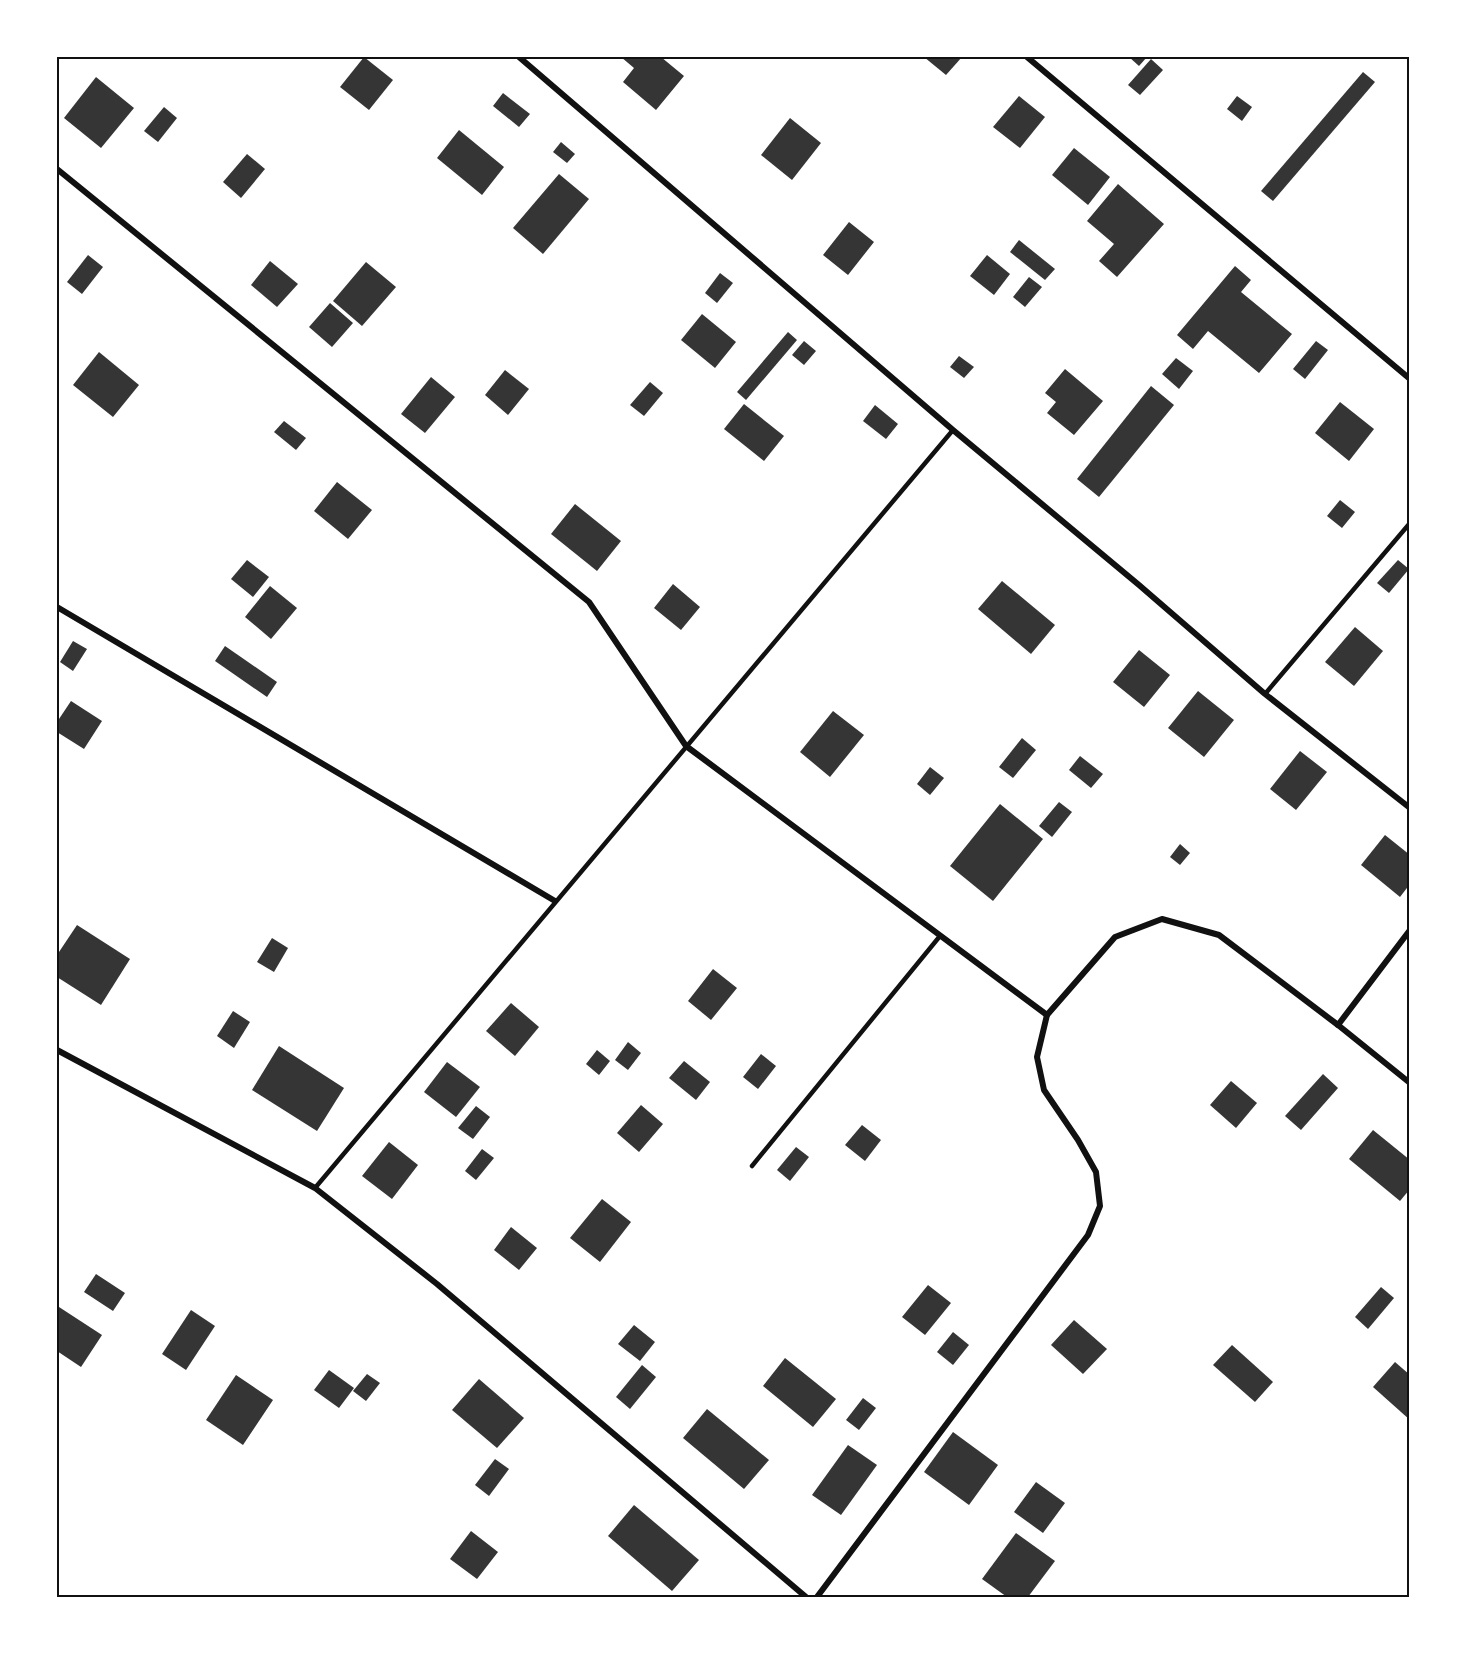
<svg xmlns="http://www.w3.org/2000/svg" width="1467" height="1654" font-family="Commissioner,sans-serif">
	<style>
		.building { fill: #353535 }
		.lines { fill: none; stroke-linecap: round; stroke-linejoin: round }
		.service { stroke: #111; stroke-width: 4.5 }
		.minor { stroke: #111; stroke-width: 6 }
		.neatline { fill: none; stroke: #111; stroke-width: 2 }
	</style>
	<rect width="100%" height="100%" fill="#fff"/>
	<g class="building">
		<path d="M 364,57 L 393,80 L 369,110 L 340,87 Z"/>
		<path d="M 621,57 L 661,57 L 684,76 L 656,110 L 623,82 L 634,68 Z"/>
		<path d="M 924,57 L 962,57 L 946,75 Z"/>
		<path d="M 1129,57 L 1147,57 L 1139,66 Z"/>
		<path d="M 1151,59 L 1163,70 L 1140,95 L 1128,85 Z"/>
		<path d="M 1363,72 L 1375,82 L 1273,201 L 1261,191 Z"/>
		<path d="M 96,77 L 134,108 L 101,148 L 64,118 Z"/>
		<path d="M 503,93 L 530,114 L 519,127 L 493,106 Z"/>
		<path d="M 1019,96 L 1045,117 L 1020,148 L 993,127 Z"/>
		<path d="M 1237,96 L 1252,107 L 1242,121 L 1227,109 Z"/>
		<path d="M 164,107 L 177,118 L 158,142 L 144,131 Z"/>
		<path d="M 790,118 L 821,143 L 792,180 L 761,155 Z"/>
		<path d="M 459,130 L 504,167 L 482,195 L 437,158 Z"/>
		<path d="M 561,142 L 575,154 L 567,163 L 553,152 Z"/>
		<path d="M 1074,148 L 1110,177 L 1088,205 L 1052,175 Z"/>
		<path d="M 247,154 L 265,169 L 241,198 L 223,182 Z"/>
		<path d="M 559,174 L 589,199 L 543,254 L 513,228 Z"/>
		<path d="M 1118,184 L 1164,224 L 1117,277 L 1099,261 L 1114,244 L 1087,221 Z"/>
		<path d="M 849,222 L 874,242 L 848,275 L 823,255 Z"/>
		<path d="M 1019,240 L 1055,269 L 1045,280 L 1010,252 Z"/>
		<path d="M 88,255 L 103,267 L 82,294 L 67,282 Z"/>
		<path d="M 987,255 L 1010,274 L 994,295 L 970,276 Z"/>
		<path d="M 270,261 L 298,284 L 277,307 L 251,285 Z"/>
		<path d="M 366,262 L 396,287 L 362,326 L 333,301 Z"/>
		<path d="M 1235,266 L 1251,280 L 1241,292 L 1292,334 L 1259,373 L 1208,331 L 1193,349 L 1177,335 Z"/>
		<path d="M 720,273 L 733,283 L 717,303 L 705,293 Z"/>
		<path d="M 1029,277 L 1042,287 L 1025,307 L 1013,297 Z"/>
		<path d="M 330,303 L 353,323 L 332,347 L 309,327 Z"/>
		<path d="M 702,314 L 736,342 L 715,368 L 681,340 Z"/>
		<path d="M 788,332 L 797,340 L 746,400 L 737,392 Z"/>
		<path d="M 804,341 L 816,351 L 804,365 L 792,355 Z"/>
		<path d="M 1316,341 L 1328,350 L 1305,379 L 1293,369 Z"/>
		<path d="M 99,352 L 139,385 L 113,417 L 73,385 Z"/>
		<path d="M 959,356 L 974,367 L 964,378 L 950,367 Z"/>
		<path d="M 1176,358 L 1193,371 L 1179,389 L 1162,374 Z"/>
		<path d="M 1065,369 L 1103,401 L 1074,435 L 1047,413 L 1056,402 L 1045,393 Z"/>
		<path d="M 505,370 L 529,389 L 508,415 L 485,395 Z"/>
		<path d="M 431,377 L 455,397 L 425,433 L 401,414 Z"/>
		<path d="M 650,382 L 663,393 L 644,416 L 630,405 Z"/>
		<path d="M 1151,386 L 1174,405 L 1099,497 L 1077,479 Z"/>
		<path d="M 1340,402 L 1374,429 L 1349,461 L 1315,433 Z"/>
		<path d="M 744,404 L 784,436 L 764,461 L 724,429 Z"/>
		<path d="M 875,405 L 898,424 L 886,439 L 863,421 Z"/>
		<path d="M 284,421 L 306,438 L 296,450 L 274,432 Z"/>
		<path d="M 337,482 L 372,510 L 348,539 L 314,511 Z"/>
		<path d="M 1340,500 L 1355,512 L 1342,528 L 1327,516 Z"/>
		<path d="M 575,504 L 621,541 L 597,571 L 551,534 Z"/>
		<path d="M 247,560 L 269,577 L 253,597 L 231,579 Z"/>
		<path d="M 1398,560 L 1409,569 L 1389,593 L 1377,583 Z"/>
		<path d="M 1002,581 L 1055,625 L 1031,654 L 978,609 Z"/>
		<path d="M 673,584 L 700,607 L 681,630 L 654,608 Z"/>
		<path d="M 270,586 L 297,608 L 271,639 L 245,617 Z"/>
		<path d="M 1355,627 L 1383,651 L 1354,686 L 1325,662 Z"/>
		<path d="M 73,641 L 87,649 L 73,671 L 60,662 Z"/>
		<path d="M 225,646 L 277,682 L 267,697 L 215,661 Z"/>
		<path d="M 1139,650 L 1170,675 L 1144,707 L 1113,682 Z"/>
		<path d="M 1198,691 L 1234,720 L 1204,757 L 1168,728 Z"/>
		<path d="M 71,701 L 102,721 L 84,749 L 57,732 L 57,722 Z"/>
		<path d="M 833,711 L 864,735 L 830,777 L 800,752 Z"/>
		<path d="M 1022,738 L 1036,750 L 1013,778 L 999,767 Z"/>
		<path d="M 1300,751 L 1327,772 L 1296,810 L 1270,789 Z"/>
		<path d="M 1080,756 L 1103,774 L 1091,788 L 1069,770 Z"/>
		<path d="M 930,767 L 944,778 L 930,795 L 917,784 Z"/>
		<path d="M 1059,802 L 1072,812 L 1052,837 L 1039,826 Z"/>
		<path d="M 1000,804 L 1043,839 L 993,901 L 950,866 Z"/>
		<path d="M 1385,835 L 1410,855 L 1410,884 L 1400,897 L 1361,865 Z"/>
		<path d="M 1180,844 L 1190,853 L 1180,865 L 1170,857 Z"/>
		<path d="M 77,925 L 130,959 L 101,1005 L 57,977 L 57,955 Z"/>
		<path d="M 272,938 L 288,948 L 274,972 L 257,962 Z"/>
		<path d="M 713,969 L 737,988 L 711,1020 L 688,1001 Z"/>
		<path d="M 511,1003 L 539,1027 L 515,1056 L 486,1031 Z"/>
		<path d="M 233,1011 L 250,1022 L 234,1048 L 217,1036 Z"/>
		<path d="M 628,1042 L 641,1053 L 628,1070 L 615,1060 Z"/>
		<path d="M 279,1046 L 344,1088 L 317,1131 L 252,1090 Z"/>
		<path d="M 597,1050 L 610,1061 L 599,1075 L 586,1064 Z"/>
		<path d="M 761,1054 L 776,1066 L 758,1089 L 743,1077 Z"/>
		<path d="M 684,1061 L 710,1082 L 696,1100 L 669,1078 Z"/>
		<path d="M 447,1062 L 480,1087 L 456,1117 L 424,1092 Z"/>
		<path d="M 1323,1074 L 1338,1088 L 1301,1130 L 1285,1116 Z"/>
		<path d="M 1231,1081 L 1257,1103 L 1236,1128 L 1210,1105 Z"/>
		<path d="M 641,1105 L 663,1124 L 639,1152 L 617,1133 Z"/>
		<path d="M 476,1106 L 490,1117 L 473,1139 L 458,1128 Z"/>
		<path d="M 862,1125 L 881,1140 L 865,1161 L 845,1145 Z"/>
		<path d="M 1373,1130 L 1410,1160 L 1410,1189 L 1400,1201 L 1349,1159 Z"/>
		<path d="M 389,1142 L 418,1165 L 392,1199 L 362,1176 Z"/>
		<path d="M 796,1147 L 809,1157 L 790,1181 L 777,1170 Z"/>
		<path d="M 482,1149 L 494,1158 L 476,1180 L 465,1171 Z"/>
		<path d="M 602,1199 L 631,1222 L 600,1262 L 570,1238 Z"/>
		<path d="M 511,1227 L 537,1248 L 519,1270 L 494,1250 Z"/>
		<path d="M 96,1274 L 125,1293 L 113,1311 L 84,1292 Z"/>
		<path d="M 928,1285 L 951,1303 L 925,1335 L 902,1317 Z"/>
		<path d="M 1381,1287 L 1394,1298 L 1368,1329 L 1355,1317 Z"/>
		<path d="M 59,1307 L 102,1335 L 81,1367 L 57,1351 L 57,1310 Z"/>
		<path d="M 191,1310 L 215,1326 L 186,1370 L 162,1354 Z"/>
		<path d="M 1074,1320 L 1107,1349 L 1083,1374 L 1051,1345 Z"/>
		<path d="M 634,1325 L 655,1342 L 640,1361 L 618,1344 Z"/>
		<path d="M 953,1332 L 969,1345 L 953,1365 L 937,1352 Z"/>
		<path d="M 1232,1345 L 1273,1382 L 1255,1402 L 1213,1365 Z"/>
		<path d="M 785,1358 L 836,1399 L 813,1427 L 763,1386 Z"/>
		<path d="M 1395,1362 L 1410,1375 L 1410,1420 L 1373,1387 Z"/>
		<path d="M 642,1365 L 656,1377 L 630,1409 L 616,1397 Z"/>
		<path d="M 329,1370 L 354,1388 L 339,1408 L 314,1390 Z"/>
		<path d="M 367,1374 L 380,1383 L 366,1401 L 353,1391 Z"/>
		<path d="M 236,1375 L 273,1400 L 243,1445 L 206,1420 Z"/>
		<path d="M 479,1379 L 524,1418 L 497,1448 L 452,1410 Z"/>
		<path d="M 863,1398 L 876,1408 L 859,1430 L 846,1420 Z"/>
		<path d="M 707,1409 L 769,1460 L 744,1489 L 683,1438 Z"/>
		<path d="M 953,1432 L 998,1465 L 969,1505 L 924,1472 Z"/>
		<path d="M 848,1445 L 877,1465 L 841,1515 L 812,1495 Z"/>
		<path d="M 495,1459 L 509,1469 L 489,1496 L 475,1485 Z"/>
		<path d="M 1036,1482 L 1065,1503 L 1043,1533 L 1014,1512 Z"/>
		<path d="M 634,1505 L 699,1560 L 672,1591 L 608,1536 Z"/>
		<path d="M 471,1531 L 498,1552 L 477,1579 L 450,1559 Z"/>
		<path d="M 1016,1533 L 1055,1561 L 1028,1597 L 1007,1597 L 982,1579 Z"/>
	</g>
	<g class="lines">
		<g class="service">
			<path d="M 1265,694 L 1410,523"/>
			<path d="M 752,1166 L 940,936"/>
			<path d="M 315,1188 L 953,430"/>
		</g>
		<g class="minor">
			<path d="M 519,57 L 953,430 L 1139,585 L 1265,694 L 1410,808"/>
			<path d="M 1027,57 L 1410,379"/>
			<path d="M 57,169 L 589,602 L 686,746 L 1047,1015"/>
			<path d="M 57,607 L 555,901"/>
			<path d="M 1338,1025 L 1410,930"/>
			<path d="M 57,1050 L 315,1188 L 437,1284 L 806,1597"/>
			<path d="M 817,1597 L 1088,1235 L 1100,1206 L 1096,1172 L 1078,1140 L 1044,1090 L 1037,1057 L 1047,1015 L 1115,937 L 1162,919 L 1219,935 L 1338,1025 L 1410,1083"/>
		</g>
	</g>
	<rect width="1467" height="1654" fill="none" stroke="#ffffff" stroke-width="117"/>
	<rect x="58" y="58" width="1350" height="1538" class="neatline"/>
</svg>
